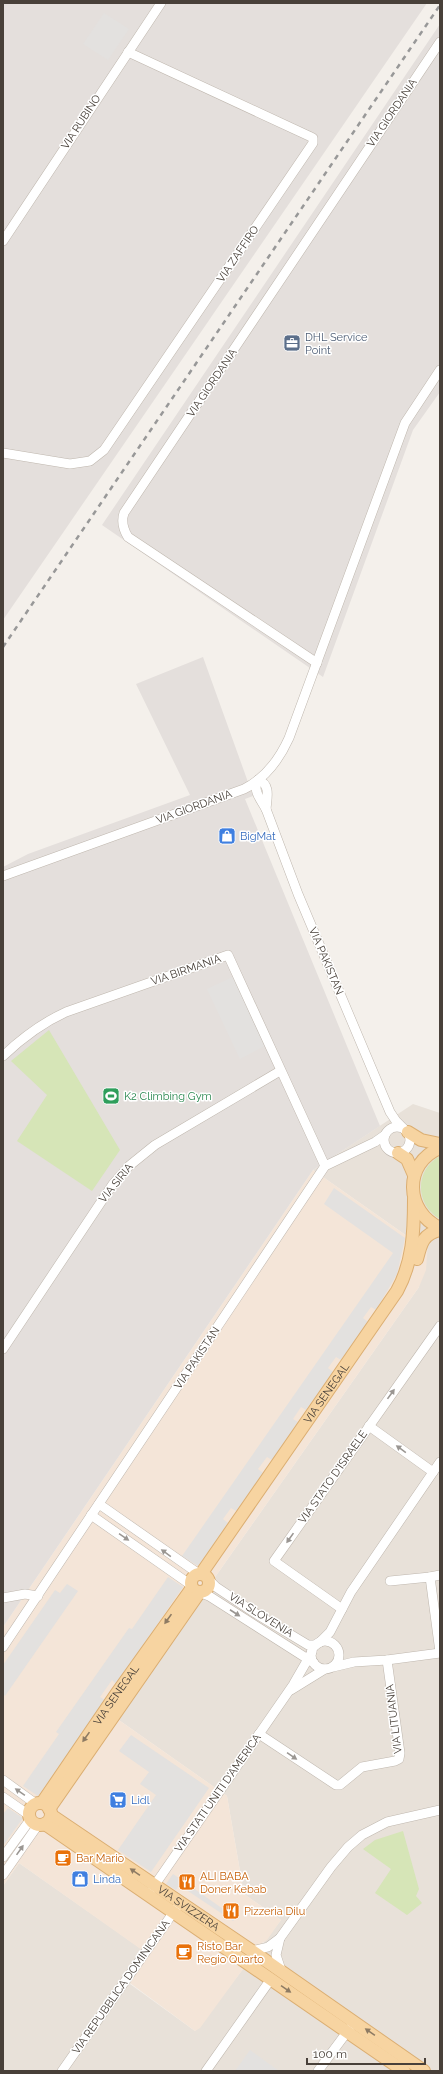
<svg xmlns="http://www.w3.org/2000/svg" width="443" height="2074" font-family="Raleway,sans-serif">
	<style>
		.residential { fill: #e8e1d9 }
		.commercial { fill: #f4e5d8 }
		.industrial { fill: #e4dfdc }
		.green { fill: #d6e5b7 }
		.parking { fill: #e3e1df }
		.lines { fill: none; stroke-linecap: round; stroke-linejoin: round }
		.minor-casing { stroke: #bfb7ae; stroke-width: 10 }
		.major-casing { stroke: #dbae72; stroke-width: 14 }
		.minor { stroke: #fff; stroke-width: 9 }
		.major { stroke: #f7d4a1; stroke-width: 12 }
		.rail { stroke: #989898; stroke-width: 2.5; stroke-dasharray: 5 5; stroke-linecap: butt }
		.oneway { fill: #9a9692 }
		.oneway2 { fill: #8e7b63 }
		.labels { text-anchor: middle; dominant-baseline: central; stroke-width: 3; stroke-linejoin: round; paint-order: stroke }
		.street-label { font-size: 11px; fill: #484039; stroke: #fff }
		.service-label { font-size: 11px; fill: #4e5e75; stroke: #fff; text-anchor: start }
		.shop-label { font-size: 11px; fill: #366cbe; stroke: #fff; text-anchor: start }
		.leisure-label { font-size: 11px; fill: #27864d; stroke: #fff; text-anchor: start }
		.food-label { font-size: 11px; fill: #c56008; stroke: #fff; text-anchor: start }
	</style>
	<rect width="100%" height="100%" fill="#f4f0eb"/>
	<path class="residential" d="M 413,1104 L 440,1113 L 440,2071 L 3,2071 L 3,1886 L 19,1863 L 150,1955 L 130,1984 L 195,2031 L 281,1920 L 244,1894 L 227,1796 L 116,1718 L 419,1287 L 407,1236 L 313,1170 Z"/>
	<path class="commercial" d="M 313,1170 L 407,1236 L 428,1242 L 426,1270 L 419,1287 L 116,1718 L 227,1796 L 244,1894 L 281,1920 L 267,1940 L 262,1943 L 200,2028 L 195,2031 L 130,1983 L 149,1955 L 19,1863 L 3,1886 L 3,1627 Z"/>
	<g class="industrial">
		<path d="M 3,3 L 427,3 L 3,620 Z"/>
		<path d="M 440,24 L 440,392 L 413,430 L 323,677 L 102,525 Z"/>
		<path d="M 203,657 L 253,796 L 245,799 L 380,1126 L 313,1170 L 3,1627 L 3,867 L 28,854 L 190,795 L 136,684 Z"/>
	</g>
	<g class="green">
		<path d="M 49,1030 L 120,1150 L 92,1191 L 17,1141 L 47,1095 L 11,1061 Z"/>
		<path d="M 440,1156 L 440,1219 C 415,1205 414,1170 440,1156 Z"/>
		<path d="M 403,1831 L 419,1889 L 416,1896 L 422,1903 L 407,1915 L 375,1893 L 391,1869 L 363,1849 L 375,1840 Z"/>
	</g>
	<g class="parking">
		<path d="M 104,13 L 129,29 L 108,60 L 83,44 Z"/>
		<path d="M 237,975 L 268,1044 L 240,1059 L 207,989 Z"/>
		<path d="M 334,1188 L 405,1238 L 397,1274 L 376,1310 L 371,1307 L 363,1318 L 368,1322 L 341,1360 L 336,1357 L 328,1368 L 333,1372 L 306,1410 L 301,1407 L 293,1419 L 298,1422 L 272,1460 L 267,1457 L 258,1469 L 263,1473 L 236,1511 L 231,1508 L 223,1519 L 228,1523 L 198,1566 L 182,1556 L 393,1253 L 324,1204 Z"/>
		<path d="M 168,1577 L 183,1587 L 116,1684 L 112,1680 L 100,1697 L 105,1700 L 38,1796 L 23,1786 L 59,1734 L 56,1732 L 129,1628 L 132,1629 Z"/>
		<path d="M 67,1584 L 78,1591 L 5,1696 L 3,1694 L 3,1665 L 55,1590 L 60,1593 Z"/>
		<path d="M 131,1735 L 209,1788 L 151,1872 L 118,1850 L 156,1795 L 140,1784 L 149,1772 L 119,1751 Z"/>
		<path d="M 8,1808 L 23,1818 L 3,1846 L 3,1814 Z"/>
		<path d="M 173,1874 L 236,1918 L 233,1921 L 179,1885 L 176,1890 L 166,1884 Z"/>
		<path d="M 250,2050 L 279,2071 L 235,2071 Z"/>
	</g>
	<g class="lines">
		<g class="minor-casing">
			<g id="minor">
				<path d="M 3,241 L 161,3"/>
				<path d="M 3,453 L 70,464 L 90,461 L 104,450 L 313,143 L 313,138 L 309,136 L 128,52"/>
				<path d="M 317,663 L 128,537 C 123,529 121,522 124,513 L 440,42"/>
				<path d="M 258,780 C 252,790 261,800 266,809 L 298,894 L 390,1112 L 396,1121 L 403,1128"/>
				<path d="M 258,780 C 271,784 267,798 266,809"/>
				<path d="M 3,876 L 244,789 C 266,778 279,760 289,738 L 405,423 L 440,370"/>
				<path d="M 3,1056 C 22,1038 42,1023 66,1012 L 228,955 L 325,1166"/>
				<circle cx="397" cy="1140" r="13"/>
				<path d="M 3,1349 L 113,1184 L 129,1166 L 155,1145 L 280,1071"/>
				<path d="M 369,1426 L 433,1472"/>
				<path d="M 99,1504 L 199,1574"/>
				<path d="M 91,1515 L 191,1585"/>
				<path d="M 440,1575 L 430,1577 L 440,1652"/>
				<path d="M 209,1580 L 216,1587 L 255,1613 L 308,1645 L 316,1645"/>
				<path d="M 390,1581 L 430,1577"/>
				<path d="M 201,1593 L 209,1596 L 314,1663"/>
				<path d="M 3,1598 L 25,1594 L 38,1596"/>
				<path d="M 342,1609 L 274,1561 L 440,1326"/>
				<circle cx="325" cy="1655" r="14"/>
				<path d="M 319,1643 L 330,1632 L 351,1592 L 440,1462"/>
				<path d="M 3,1647 L 325,1166 L 375,1142 L 385,1135"/>
				<path d="M 333,1667 L 354,1662 L 387,1660 L 440,1653"/>
				<path d="M 291,1690 L 325,1669"/>
				<path d="M 259,1734 L 336,1785 L 340,1785 L 362,1767 L 395,1761 L 399,1759 L 400,1753 L 387,1660"/>
				<path d="M 3,1780 L 36,1804"/>
				<path d="M 3,1797 L 29,1815"/>
				<path d="M 3,1857 L 30,1820"/>
				<path d="M 3,1875 L 38,1825"/>
				<path d="M 152,1889 L 293,1685 L 312,1652"/>
				<path d="M 280,1938 L 276,1955 L 281,1970"/>
				<path d="M 252,1951 L 268,1947 L 280,1938 L 331,1867 L 348,1847 L 362,1835 L 387,1822 L 440,1810"/>
				<path d="M 62,2071 L 180,1903"/>
				<path d="M 206,2071 L 271,1979"/>
				<path d="M 318,2071 L 350,2028"/>
			</g>
		</g>
		<g class="major-casing">
			<g id="major">
				<path d="M 408,1132 L 421,1140 L 440,1144"/>
				<path d="M 440,1148 C 403,1163 405,1212 440,1228"/>
				<path d="M 398,1153 L 407,1159 L 414,1175"/>
				<path d="M 417,1259 C 421,1243 423,1234 440,1230"/>
				<circle cx="200" cy="1583" r="9"/>
				<path id="s1" d="M 201,1574 L 397,1291 C 413,1262 414,1232 414,1199"/>
				<circle cx="40" cy="1814" r="11"/>
				<path id="s2" d="M 42,1803 L 117,1693 L 192,1588"/>
				<path d="M 49,1809 L 199,1593"/>
				<path id="s3" d="M 51,1815 L 252,1951 L 424,2071"/>
				<path d="M 45,1824 L 404,2071"/>
			</g>
		</g>
		<use href="#minor" class="minor"/>
		<use href="#major" class="major"/>
		<path class="rail" d="M 3,647 L 440,5"/>
	</g>
	<defs><path id="oneway-solid" d="M-6-.8H1V-3.2L6.5 0L1 3.2V.8H-6Z"/></defs>
	<g class="oneway">
		<use href="#oneway-solid" transform="translate(391 1394) rotate(-54)"/>
		<use href="#oneway-solid" transform="translate(401 1449) rotate(-144)"/>
		<use href="#oneway-solid" transform="translate(124 1537) rotate(34)"/>
		<use href="#oneway-solid" transform="translate(290 1538) rotate(125)"/>
		<use href="#oneway-solid" transform="translate(166 1553) rotate(-144)"/>
		<use href="#oneway-solid" transform="translate(235 1613) rotate(33)"/>
		<use href="#oneway-solid" transform="translate(292 1756) rotate(34)"/>
		<use href="#oneway-solid" transform="translate(20 1792) rotate(-145)"/>
		<use href="#oneway-solid" transform="translate(20 1850) rotate(-55)"/>
	</g>
	<g class="oneway2">
		<use href="#oneway-solid" transform="translate(168 1619) rotate(125)"/>
		<use href="#oneway-solid" transform="translate(86 1737) rotate(125)"/>
		<use href="#oneway-solid" transform="translate(135 1872) rotate(-146)"/>
		<use href="#oneway-solid" transform="translate(286 1989) rotate(34)"/>
		<use href="#oneway-solid" transform="translate(370 2032) rotate(-145)"/>
	</g>
	<defs>
		<g id="office-square" transform="scale(0.9)"><rect x="-9" y="-9" width="18" height="18" rx="4" fill="#5c6f8a" stroke="#fff"/><path d="M-6-3h4V-5.5h4V-3h4V5H-6ZM-1-4.5V-3h2v-1.5ZM-6 0V1H6V0Z" fill="#fff"/></g>
		<g id="shop-square" transform="scale(0.9)"><rect x="-9" y="-9" width="18" height="18" rx="4" fill="#3f7fe0" stroke="#fff"/><path d="M-5-2.5h2.3a2.7 3.5 0 0 1 5.4 0H5L5.5 6h-11ZM-1.5-2.5h3a1.5 2.3 0 0 0-3 0Z" fill="#fff"/></g>
		<g id="stadium-square" transform="scale(0.9)"><rect x="-9" y="-9" width="18" height="18" rx="4" fill="#2e9e5b" stroke="#fff"/><path d="M0-5a6.5 5 0 1 0 0 10a6.5 5 0 1 0 0-10ZM-3.5-1.8h7v3.6h-7Z" fill="#fff"/></g>
		<g id="supermarket-square" transform="scale(0.9)"><rect x="-9" y="-9" width="18" height="18" rx="4" fill="#3f7fe0" stroke="#fff"/><path d="M-6-5.5h2.5l.6 2H6L4.5 2H-2.5L-4.4-4H-6ZM-1.5 3.2a1.3 1.3 0 1 0 .1 0ZM3 3.2a1.3 1.3 0 1 0 .1 0Z" fill="#fff"/></g>
		<g id="cafe-square" transform="scale(0.9)"><rect x="-9" y="-9" width="18" height="18" rx="4" fill="#e8710a" stroke="#fff"/><path d="M-5.5-4.5H6V0H3Q3 3.5 0 3.5H-2.5Q-5.5 3.5-5.5 0ZM3-3.2v2h1.7v-2ZM-6 4.5H4V6H-6Z" fill="#fff"/></g>
		<g id="restaurant-square" transform="scale(0.9)"><rect x="-9" y="-9" width="18" height="18" rx="4" fill="#e8710a" stroke="#fff"/><path d="M-5-6h1v4h1v-4h1v4h1v-4h1v5L-1.5 .5V6h-2V.5L-5-1ZM5-6V6H3V1.5H1.5Q1.5-4 5-6Z" fill="#fff"/></g>
	</defs>
	<g fill-rule="evenodd">
		<use href="#office-square" x="292" y="343"/>
		<use href="#shop-square" x="227" y="836"/>
		<use href="#stadium-square" x="111" y="1096"/>
		<use href="#supermarket-square" x="118" y="1800"/>
		<use href="#cafe-square" x="63" y="1858"/>
		<use href="#shop-square" x="80" y="1879"/>
		<use href="#restaurant-square" x="187" y="1882"/>
		<use href="#restaurant-square" x="231" y="1911"/>
		<use href="#cafe-square" x="184" y="1952"/>
	</g>
	<g class="labels">
		<g class="street-label">
			<text transform="translate(392 113) rotate(-56)">VIA GIORDANIA</text>
			<text transform="translate(81 122) rotate(-57)">VIA RUBINO</text>
			<text transform="translate(238 254) rotate(-56)">VIA ZAFFIRO</text>
			<text transform="translate(212 383) rotate(-56)">VIA GIORDANIA</text>
			<text transform="translate(194 807) rotate(-20)">VIA GIORDANIA</text>
			<text transform="translate(326 961) rotate(67)">VIA PAKISTAN</text>
			<text transform="translate(186 970) rotate(-19)">VIA BIRMANIA</text>
			<text transform="translate(116 1183) rotate(-51)">VIA SIRIA</text>
			<text transform="translate(197 1358) rotate(-56)">VIA PAKISTAN</text>
			<text stroke="none"><textPath href="#s1" startOffset="220">VIA SENEGAL</textPath></text>
			<text transform="translate(333 1477) rotate(-55)">VIA STATO D'ISRAELE</text>
			<text transform="translate(261 1615) rotate(32)">VIA SLOVENIA</text>
			<text stroke="none"><textPath href="#s2" startOffset="131">VIA SENEGAL</textPath></text>
			<text transform="translate(394 1719) rotate(-97)">VIA LITUANIA</text>
			<text transform="translate(218 1793) rotate(-55)">VIA STATI UNITI D'AMERICA</text>
			<text stroke="none"><textPath href="#s3" startOffset="166">VIA SVIZZERA</textPath></text>
			<text transform="translate(121 1987) rotate(-55)">VIA REPUBBLICA DOMINICANA</text>
		</g>
		<g class="service-label">
			<text x="305" y="337">DHL Service<tspan x="305" dy="13">Point</tspan></text>
		</g>
		<g class="shop-label">
			<text x="240" y="836">BigMat</text>
			<text x="131" y="1800">Lidl</text>
			<text x="93" y="1879">Linda</text>
		</g>
		<g class="leisure-label">
			<text x="124" y="1096">K2 Climbing Gym</text>
		</g>
		<g class="food-label">
			<text x="76" y="1858">Bar Mario</text>
			<text x="200" y="1876">ALI BABA<tspan x="200" dy="13">Doner Kebab</tspan></text>
			<text x="244" y="1911">Pizzeria Dilu</text>
			<text x="197" y="1946">Risto Bar<tspan x="197" dy="13">Regio Quarto</tspan></text>
		</g>
	</g>
	<rect width="443" height="2074" fill="none" stroke="#484039" stroke-width="8"/>
	<path d="M307 2058v6h118v-6" fill="none" stroke="#484039" stroke-width="2"/>
	<text x="313" y="2058" font-size="12" fill="#484039" stroke="#ffffff" stroke-width="3" paint-order="stroke">100 m</text>
</svg>
